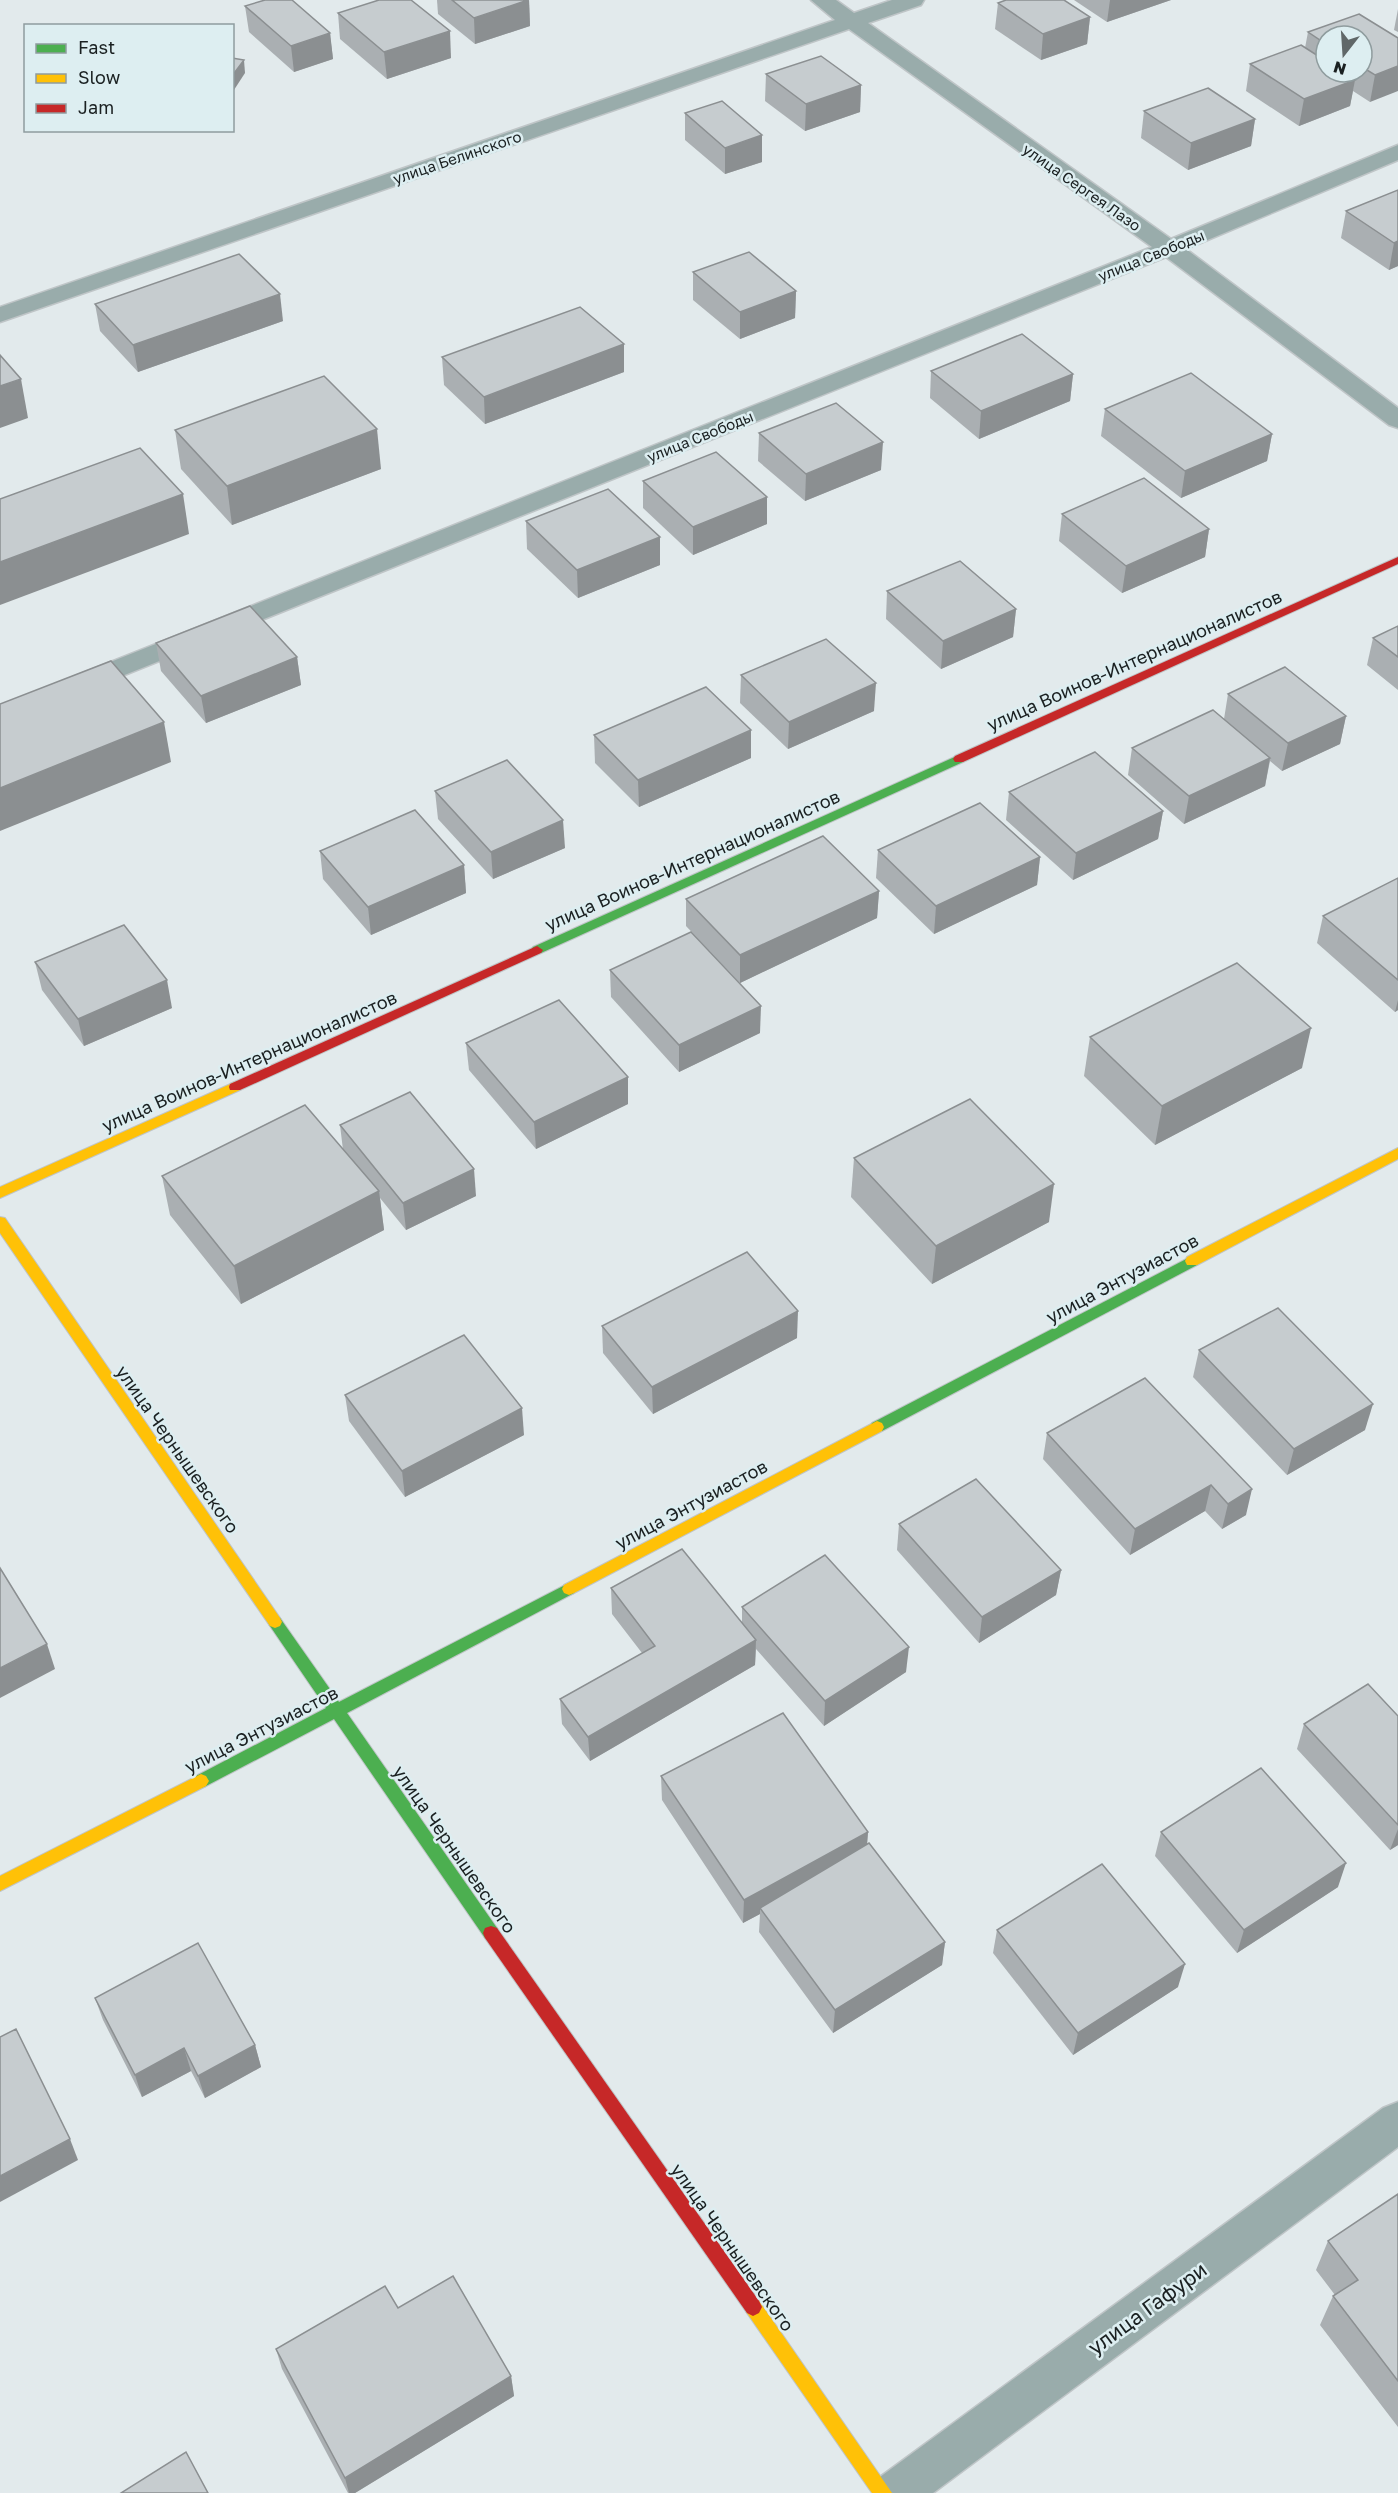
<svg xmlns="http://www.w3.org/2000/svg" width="1398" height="2493" font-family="'Golos Text',sans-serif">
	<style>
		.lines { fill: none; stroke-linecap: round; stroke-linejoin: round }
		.street-casing { stroke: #bfc5c7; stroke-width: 3 }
		.fast-casing { stroke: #bfc5c7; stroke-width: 2 }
		.slow-casing { stroke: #bfc5c7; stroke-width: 2 }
		.jam-casing { stroke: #bfc5c7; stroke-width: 2 }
		.street { fill: #99acab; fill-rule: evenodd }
		.fast { fill: #4caf50; fill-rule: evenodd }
		.slow { fill: #ffc107; fill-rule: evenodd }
		.jam { fill: #c62828; fill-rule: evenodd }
		.wall { fill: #aaafb2; fill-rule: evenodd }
		.shaded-wall { fill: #8b8f91 }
		.building { fill: #c6cccf; stroke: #8b8f91; stroke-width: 1.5 }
		.labels { text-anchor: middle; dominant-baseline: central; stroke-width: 5; stroke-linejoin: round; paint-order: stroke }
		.far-street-label { font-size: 15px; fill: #1a2021; stroke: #ddeef1 }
		.street-label { font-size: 18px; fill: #1a2021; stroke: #ddeef1 }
		.near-street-label { font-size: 21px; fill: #1a2021; stroke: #ddeef1 }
	</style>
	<rect width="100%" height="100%" fill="#e2eaec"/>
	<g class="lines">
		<g class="street-casing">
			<g id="street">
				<path d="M 811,0 L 836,0 L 854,13 L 892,0 L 924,0 L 921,5 L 868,23 L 1171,239 L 1398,145 L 1398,160 L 1186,249 L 1398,408 L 1398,428 L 1389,425 L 1166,257 L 0,725 L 0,706 L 1152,247 L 849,29 L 0,322 L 0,307 L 835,20 Z"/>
				<path d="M 1398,2102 L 1398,2147 L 933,2493 L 874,2493 L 880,2477 L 1383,2108 Z"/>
			</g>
		</g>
		<g class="fast-casing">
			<g id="fast">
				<path d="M 959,755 L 965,759 L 963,762 L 541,953 L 533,953 L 531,950 L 533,947 Z"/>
				<path d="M 1192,1256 L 1197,1257 L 1199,1261 L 1197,1265 L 882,1431 L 872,1431 L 870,1427 L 872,1423 Z"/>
				<path d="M 569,1583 L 574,1585 L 576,1589 L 574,1593 L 347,1713 L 497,1928 L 499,1933 L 497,1938 L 491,1940 L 485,1938 L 334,1719 L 206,1786 L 201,1788 L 196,1786 L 193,1781 L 196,1776 L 326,1708 L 270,1626 L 268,1622 L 270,1618 L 275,1616 L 280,1618 L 339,1702 Z"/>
			</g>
		</g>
		<g class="slow-casing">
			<g id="slow">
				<path d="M 235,1082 L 241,1087 L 240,1090 L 0,1198 L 0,1187 Z"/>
				<path d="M 1398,1148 L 1398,1159 L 1197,1265 L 1187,1265 L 1185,1261 L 1187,1257 Z"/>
				<path d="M 0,1217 L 5,1218 L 280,1618 L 282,1622 L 280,1626 L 275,1628 L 270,1626 L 0,1233 Z"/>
				<path d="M 877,1421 L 882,1423 L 884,1427 L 882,1431 L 574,1593 L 569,1595 L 564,1593 L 562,1589 L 564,1585 Z"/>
				<path d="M 201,1774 L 206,1776 L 209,1781 L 206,1786 L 0,1891 L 0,1876 Z"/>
				<path d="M 753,2298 L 759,2301 L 892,2493 L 872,2493 L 747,2313 L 744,2307 L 747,2301 Z"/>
			</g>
		</g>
		<g class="jam-casing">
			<g id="jam">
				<path d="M 1398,557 L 1398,564 L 963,762 L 955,762 L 953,759 L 955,756 Z"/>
				<path d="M 537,946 L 543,950 L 541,953 L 240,1090 L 230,1090 L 229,1087 L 230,1084 Z"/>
				<path d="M 491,1926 L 497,1928 L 759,2301 L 762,2307 L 759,2313 L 753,2316 L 747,2313 L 485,1938 L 483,1933 L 485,1928 Z"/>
			</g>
		</g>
		<use href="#street" class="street"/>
		<use href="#fast" class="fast"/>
		<use href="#slow" class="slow"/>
		<use href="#jam" class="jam"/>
	</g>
	<g class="wall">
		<path d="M 437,0 L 529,0 L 530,26 L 475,44 L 438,14 Z"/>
		<path d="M 1074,0 L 1171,0 L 1107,22 Z"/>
		<path d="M 998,3 L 1090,17 L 1087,44 L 1041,60 L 995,29 Z"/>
		<path d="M 245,6 L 330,33 L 333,59 L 294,72 L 249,32 Z"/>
		<path d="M 1398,9 L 1398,32 L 1394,30 Z"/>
		<path d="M 338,13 L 451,58 L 387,79 L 340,39 Z"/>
		<path d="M 1308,32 L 1398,38 L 1370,102 L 1353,91 L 1350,106 L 1299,126 L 1246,91 L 1250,64 L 1305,48 ZM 1326,36 L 1362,36 L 1362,72 L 1326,72 Z"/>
		<path d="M 766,74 L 861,85 L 860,112 L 805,131 L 765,101 Z"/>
		<path d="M 1144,111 L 1255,119 L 1251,146 L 1188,170 L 1141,138 Z"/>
		<path d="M 685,113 L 762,162 L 725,174 L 685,140 Z"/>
		<path d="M 1398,190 L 1398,266 L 1389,270 L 1341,238 L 1346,211 Z"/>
		<path d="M 693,272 L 796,291 L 795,318 L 740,339 L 693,300 Z"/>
		<path d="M 95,304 L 283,321 L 138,372 L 100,331 Z"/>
		<path d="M 624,344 L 624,372 L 485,424 L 444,385 L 442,357 Z"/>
		<path d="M 931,371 L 1073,374 L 1070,401 L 979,439 L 930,398 Z"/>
		<path d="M 1105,409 L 1272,434 L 1267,461 L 1181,498 L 1101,436 Z"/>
		<path d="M 175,430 L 381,469 L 232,525 L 181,469 Z"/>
		<path d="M 759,433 L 881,470 L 805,501 L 758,461 Z"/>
		<path d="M 643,481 L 767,524 L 693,555 L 643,508 Z"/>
		<path d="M 1062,514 L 1209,529 L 1205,557 L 1122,593 L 1059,541 Z"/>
		<path d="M 526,521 L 660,565 L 578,598 L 527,549 Z"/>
		<path d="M 887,591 L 1016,609 L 1013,637 L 941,669 L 886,619 Z"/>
		<path d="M 1398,626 L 1398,690 L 1367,665 L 1373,638 Z"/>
		<path d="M 156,643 L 297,657 L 301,685 L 206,723 L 161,671 Z"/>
		<path d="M 741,675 L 874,711 L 788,749 L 740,703 Z"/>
		<path d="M 1228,694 L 1346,716 L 1340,744 L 1282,771 L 1270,761 L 1265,786 L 1184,824 L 1128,775 L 1132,748 L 1224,719 Z"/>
		<path d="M 594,735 L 751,758 L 639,807 L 595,763 Z"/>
		<path d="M 435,791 L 565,848 L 493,879 L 438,819 Z"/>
		<path d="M 1009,792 L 1163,811 L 1158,839 L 1073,880 L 1006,820 Z"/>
		<path d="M 878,850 L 1040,857 L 1037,885 L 934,934 L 876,878 Z"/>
		<path d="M 320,851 L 464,865 L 466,893 L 371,935 L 323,879 Z"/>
		<path d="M 1398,878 L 1398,1010 L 1395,1012 L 1317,943 L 1323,916 Z"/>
		<path d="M 879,891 L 877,918 L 740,983 L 686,926 L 686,899 Z"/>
		<path d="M 35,962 L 172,1008 L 84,1046 L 42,990 Z"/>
		<path d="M 610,970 L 760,1033 L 679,1072 L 611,997 Z"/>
		<path d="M 1090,1037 L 1302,1068 L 1155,1145 L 1084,1076 Z"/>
		<path d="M 466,1043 L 628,1077 L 628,1104 L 536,1149 L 469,1070 Z"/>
		<path d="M 340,1125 L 476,1196 L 406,1230 L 380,1198 L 384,1230 L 241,1304 L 170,1215 L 162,1176 L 343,1150 Z"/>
		<path d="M 854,1158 L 1049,1222 L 932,1284 L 851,1197 Z"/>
		<path d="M 602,1326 L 797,1338 L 653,1414 L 603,1353 Z"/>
		<path d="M 1199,1350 L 1365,1430 L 1287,1475 L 1193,1377 Z"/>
		<path d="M 1145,1378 L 1246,1515 L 1222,1529 L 1205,1511 L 1130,1555 L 1043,1459 L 1047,1433 Z"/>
		<path d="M 345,1395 L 524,1435 L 405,1497 L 349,1421 Z"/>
		<path d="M 899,1524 L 1061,1570 L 1056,1595 L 979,1643 L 897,1550 Z"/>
		<path d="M 611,1588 L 742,1622 L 742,1607 L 906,1672 L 824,1726 L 756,1649 L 755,1665 L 590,1761 L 562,1724 L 560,1699 L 642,1653 L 612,1614 Z"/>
		<path d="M 1398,1716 L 1398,1845 L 1390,1850 L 1297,1749 L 1304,1724 Z"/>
		<path d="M 661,1776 L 868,1832 L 867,1845 L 945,1942 L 942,1965 L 833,2033 L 759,1932 L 760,1914 L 743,1923 L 662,1800 Z"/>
		<path d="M 1161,1832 L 1338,1887 L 1237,1953 L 1155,1856 Z"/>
		<path d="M 997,1930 L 1178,1987 L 1073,2055 L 993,1953 Z"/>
		<path d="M 95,1998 L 255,2045 L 261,2067 L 205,2098 L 191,2071 L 142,2097 L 103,2020 Z"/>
		<path d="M 1398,2194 L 1398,2427 L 1320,2325 L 1333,2296 L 1335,2295 L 1316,2270 L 1328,2241 Z"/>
		<path d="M 276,2349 L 511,2376 L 514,2396 L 355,2493 L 348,2493 L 282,2369 Z"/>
	</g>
	<g class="shaded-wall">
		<path d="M 529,0 L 530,26 L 475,44 L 474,18 Z"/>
		<path d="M 1110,0 L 1171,0 L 1107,22 Z"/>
		<path d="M 1090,17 L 1087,44 L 1041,60 L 1043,34 Z"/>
		<path d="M 450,31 L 451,58 L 387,79 L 384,52 Z"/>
		<path d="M 330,33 L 333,59 L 294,72 L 291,46 Z"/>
		<path d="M 244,60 L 245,73 L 232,93 L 232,76 Z"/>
		<path d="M 1398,66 L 1398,91 L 1370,102 L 1375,75 Z"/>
		<path d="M 1355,80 L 1350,106 L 1299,126 L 1304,99 Z"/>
		<path d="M 861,85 L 860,112 L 805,131 L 806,104 Z"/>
		<path d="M 1255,119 L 1251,146 L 1188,170 L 1191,143 Z"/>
		<path d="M 762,135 L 762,162 L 725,174 L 725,148 Z"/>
		<path d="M 1398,241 L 1398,266 L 1389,270 L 1394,243 Z"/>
		<path d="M 796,291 L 795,318 L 740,339 L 740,312 Z"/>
		<path d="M 280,294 L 283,321 L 138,372 L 133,345 Z"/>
		<path d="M 624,344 L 624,372 L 485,424 L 484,397 Z"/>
		<path d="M 1073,374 L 1070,401 L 979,439 L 981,411 Z"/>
		<path d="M 21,379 L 28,418 L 0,428 L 0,386 Z"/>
		<path d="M 377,429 L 381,469 L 232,525 L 227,486 Z"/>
		<path d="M 1272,434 L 1267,461 L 1181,498 L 1185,471 Z"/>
		<path d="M 883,442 L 881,470 L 805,501 L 806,474 Z"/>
		<path d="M 183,494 L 189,534 L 0,605 L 0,562 Z"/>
		<path d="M 767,497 L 767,524 L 693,555 L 693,527 Z"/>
		<path d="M 1209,529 L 1205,557 L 1122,593 L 1126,566 Z"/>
		<path d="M 660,537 L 660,565 L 578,598 L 577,570 Z"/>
		<path d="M 1016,609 L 1013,637 L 941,669 L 943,641 Z"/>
		<path d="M 297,657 L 301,685 L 206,723 L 201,696 Z"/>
		<path d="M 876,683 L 874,711 L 788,749 L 789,722 Z"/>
		<path d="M 1346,716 L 1340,744 L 1282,771 L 1288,743 Z"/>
		<path d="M 164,722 L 171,762 L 0,831 L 0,788 Z"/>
		<path d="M 751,730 L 751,758 L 639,807 L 638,780 Z"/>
		<path d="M 1270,758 L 1265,786 L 1184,824 L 1189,796 Z"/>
		<path d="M 1163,811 L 1158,839 L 1073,880 L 1076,853 Z"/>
		<path d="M 563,820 L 565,848 L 493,879 L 491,852 Z"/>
		<path d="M 1040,857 L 1037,885 L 934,934 L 936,906 Z"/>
		<path d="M 464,865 L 466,893 L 371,935 L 368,907 Z"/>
		<path d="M 879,891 L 877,918 L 740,983 L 740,955 Z"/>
		<path d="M 167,980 L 172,1008 L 84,1046 L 78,1019 Z"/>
		<path d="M 1398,1000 L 1398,1010 L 1395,1012 Z"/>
		<path d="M 761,1006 L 760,1033 L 679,1072 L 679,1045 Z"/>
		<path d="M 1311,1028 L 1302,1068 L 1155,1145 L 1162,1106 Z"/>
		<path d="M 628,1077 L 628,1104 L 536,1149 L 534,1122 Z"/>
		<path d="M 474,1169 L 476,1196 L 406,1230 L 403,1203 Z"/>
		<path d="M 1054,1184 L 1049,1222 L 932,1284 L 936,1246 Z"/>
		<path d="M 379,1191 L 384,1230 L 241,1304 L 234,1266 Z"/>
		<path d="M 798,1311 L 797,1338 L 653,1414 L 652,1387 Z"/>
		<path d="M 1373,1404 L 1365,1430 L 1287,1475 L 1294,1449 Z"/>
		<path d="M 522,1408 L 524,1435 L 405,1497 L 402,1471 Z"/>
		<path d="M 1211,1485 L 1205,1511 L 1130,1555 L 1135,1529 Z"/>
		<path d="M 1252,1489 L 1246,1515 L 1222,1529 L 1228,1504 Z"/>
		<path d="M 1061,1570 L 1056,1595 L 979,1643 L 982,1617 Z"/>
		<path d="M 756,1640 L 755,1665 L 590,1761 L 588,1737 Z"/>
		<path d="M 47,1644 L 55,1669 L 0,1698 L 0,1668 Z"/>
		<path d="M 909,1647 L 906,1672 L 824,1726 L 825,1701 Z"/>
		<path d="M 1398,1829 L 1398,1845 L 1390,1850 Z"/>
		<path d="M 868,1832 L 866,1856 L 760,1908 L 760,1914 L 743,1923 L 744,1900 Z"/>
		<path d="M 1346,1863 L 1338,1887 L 1237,1953 L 1244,1930 Z"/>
		<path d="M 945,1942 L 942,1965 L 833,2033 L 835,2010 Z"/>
		<path d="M 1185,1964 L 1178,1987 L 1073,2055 L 1078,2033 Z"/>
		<path d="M 255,2045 L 261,2067 L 205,2098 L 198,2076 Z"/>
		<path d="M 184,2048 L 191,2071 L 142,2097 L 135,2075 Z"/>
		<path d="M 70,2139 L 78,2160 L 0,2202 L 0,2176 Z"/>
		<path d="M 511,2376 L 514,2396 L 355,2493 L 349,2493 L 345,2478 Z"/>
	</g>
	<g class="building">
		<path d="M 265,0 L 292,0 L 330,33 L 291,46 L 245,6 Z"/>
		<path d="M 379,0 L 411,0 L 450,31 L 384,52 L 338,13 Z"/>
		<path d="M 452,0 L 528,0 L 474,18 Z"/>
		<path d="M 1006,0 L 1064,0 L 1090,17 L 1043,34 L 998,3 Z"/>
		<path d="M 1359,14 L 1398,38 L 1398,66 L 1375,75 L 1362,67 L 1362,36 L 1326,36 L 1326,44 L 1308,32 Z"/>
		<path d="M 1301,45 L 1326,61 L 1326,72 L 1343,72 L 1355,80 L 1304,99 L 1250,64 Z"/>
		<path d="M 821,56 L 861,85 L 806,104 L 766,74 Z"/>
		<path d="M 232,58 L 244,60 L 232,76 Z"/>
		<path d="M 1208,88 L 1255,119 L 1191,143 L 1144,111 Z"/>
		<path d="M 722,101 L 762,135 L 725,148 L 685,113 Z"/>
		<path d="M 1398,190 L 1398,241 L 1394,243 L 1346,211 Z"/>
		<path d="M 749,252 L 796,291 L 740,312 L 693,272 Z"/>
		<path d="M 239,254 L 280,294 L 133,345 L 95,304 Z"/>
		<path d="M 580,307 L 624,344 L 484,397 L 442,357 Z"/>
		<path d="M 1022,334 L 1073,374 L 981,411 L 931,371 Z"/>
		<path d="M 0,355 L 21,379 L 0,386 Z"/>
		<path d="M 1191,373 L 1272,434 L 1185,471 L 1105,409 Z"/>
		<path d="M 324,376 L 377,429 L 227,486 L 175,430 Z"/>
		<path d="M 836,403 L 883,442 L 806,474 L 759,433 Z"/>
		<path d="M 140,448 L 183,494 L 0,562 L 0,499 Z"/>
		<path d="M 716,452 L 767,497 L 693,527 L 643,481 Z"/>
		<path d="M 1144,478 L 1209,529 L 1126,566 L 1062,514 Z"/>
		<path d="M 608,489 L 660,537 L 577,570 L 526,521 Z"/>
		<path d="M 960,561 L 1016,609 L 943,641 L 887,591 Z"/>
		<path d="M 250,606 L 297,657 L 201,696 L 156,643 Z"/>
		<path d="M 1398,626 L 1398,657 L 1373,638 Z"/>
		<path d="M 826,639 L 876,683 L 789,722 L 741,675 Z"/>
		<path d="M 111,661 L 164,722 L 0,788 L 0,704 Z"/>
		<path d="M 1285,667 L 1346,716 L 1288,743 L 1228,694 Z"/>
		<path d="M 706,687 L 751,730 L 638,780 L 594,735 Z"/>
		<path d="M 1213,710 L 1270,758 L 1189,796 L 1132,748 Z"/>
		<path d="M 1095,752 L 1163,811 L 1076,853 L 1009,792 Z"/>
		<path d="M 507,760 L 563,820 L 491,852 L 435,791 Z"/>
		<path d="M 980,803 L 1040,857 L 936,906 L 878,850 Z"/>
		<path d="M 415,810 L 464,865 L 368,907 L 320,851 Z"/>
		<path d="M 823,836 L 879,891 L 740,955 L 686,899 Z"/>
		<path d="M 1398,878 L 1398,980 L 1323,916 Z"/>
		<path d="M 124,925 L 167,980 L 78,1019 L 35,962 Z"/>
		<path d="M 691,932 L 761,1006 L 679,1045 L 610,970 Z"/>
		<path d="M 1237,963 L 1311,1028 L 1162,1106 L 1090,1037 Z"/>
		<path d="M 559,1000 L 628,1077 L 534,1122 L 466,1043 Z"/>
		<path d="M 410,1092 L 474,1169 L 403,1203 L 340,1125 Z"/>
		<path d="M 970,1099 L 1054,1184 L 936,1246 L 854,1158 Z"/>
		<path d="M 305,1105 L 379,1191 L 234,1266 L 162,1176 Z"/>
		<path d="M 747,1252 L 798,1311 L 652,1387 L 602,1326 Z"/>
		<path d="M 1278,1308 L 1373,1404 L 1294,1449 L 1199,1350 Z"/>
		<path d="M 464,1335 L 522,1408 L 402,1471 L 345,1395 Z"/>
		<path d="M 1145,1378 L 1252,1489 L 1228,1504 L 1211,1485 L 1135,1529 L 1047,1433 Z"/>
		<path d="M 976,1479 L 1061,1570 L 982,1617 L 899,1524 Z"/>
		<path d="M 682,1549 L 756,1640 L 588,1737 L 560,1699 L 655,1646 L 611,1588 Z"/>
		<path d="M 825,1555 L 909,1647 L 825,1701 L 742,1607 Z"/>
		<path d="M 0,1568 L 47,1644 L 0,1668 Z"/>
		<path d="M 1368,1684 L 1398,1716 L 1398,1825 L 1304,1724 Z"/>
		<path d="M 783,1713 L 868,1832 L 744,1900 L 661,1776 Z"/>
		<path d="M 1261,1768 L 1346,1863 L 1244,1930 L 1161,1832 Z"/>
		<path d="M 869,1843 L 945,1942 L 835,2010 L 760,1908 Z"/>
		<path d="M 1102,1864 L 1185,1964 L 1078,2033 L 997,1930 Z"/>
		<path d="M 198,1943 L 255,2045 L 198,2076 L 184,2048 L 135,2075 L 95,1998 Z"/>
		<path d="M 16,2029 L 70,2139 L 0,2176 L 0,2037 Z"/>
		<path d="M 1398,2194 L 1398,2381 L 1333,2296 L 1358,2280 L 1328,2241 Z"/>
		<path d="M 453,2276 L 511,2376 L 345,2478 L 276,2349 L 385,2286 L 398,2308 Z"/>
		<path d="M 186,2452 L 208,2493 L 121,2493 Z"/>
	</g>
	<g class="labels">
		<g class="far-street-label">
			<text transform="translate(457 157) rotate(-19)">улица Белинского</text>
			<text transform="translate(1082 187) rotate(35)">улица Сергея Лазо</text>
			<text transform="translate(1151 255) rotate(-22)">улица Свободы</text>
			<text transform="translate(700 436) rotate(-22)">улица Свободы</text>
		</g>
		<g class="street-label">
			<text transform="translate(1134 660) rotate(-24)">улица Воинов-Интернационалистов</text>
			<text transform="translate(692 860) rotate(-24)">улица Воинов-Интернационалистов</text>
			<text transform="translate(249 1061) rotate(-24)">улица Воинов-Интернационалистов</text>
			<text transform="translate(1122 1278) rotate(-28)">улица Энтузиастов</text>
			<text transform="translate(178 1449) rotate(55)">улица Чернышевского</text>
			<text transform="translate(691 1504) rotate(-28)">улица Энтузиастов</text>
			<text transform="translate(261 1729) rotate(-27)">улица Энтузиастов</text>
			<text transform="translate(455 1849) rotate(55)">улица Чернышевского</text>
			<text transform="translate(733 2247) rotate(55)">улица Чернышевского</text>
		</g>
		<g class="near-street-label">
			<text transform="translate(1147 2308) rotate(-36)">улица Гафури</text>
		</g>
	</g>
	<rect x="24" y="24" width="210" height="108" fill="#ddeef1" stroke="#8f9c9e" stroke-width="1.5"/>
	<rect x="36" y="44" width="30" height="9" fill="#4caf50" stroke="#8f9c9e" stroke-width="1.5"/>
	<text x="78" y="54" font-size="18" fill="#1a2021">Fast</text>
	<rect x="36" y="74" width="30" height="9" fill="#ffc107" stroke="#8f9c9e" stroke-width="1.5"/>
	<text x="78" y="84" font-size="18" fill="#1a2021">Slow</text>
	<rect x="36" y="104" width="30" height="9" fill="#c62828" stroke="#8f9c9e" stroke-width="1.5"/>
	<text x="78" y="114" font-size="18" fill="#1a2021">Jam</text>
	<g transform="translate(1344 54) rotate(197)"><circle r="28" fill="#ddeef1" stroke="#8f9c9e" stroke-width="1.5"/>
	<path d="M0-4.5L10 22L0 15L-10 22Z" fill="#606768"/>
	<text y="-9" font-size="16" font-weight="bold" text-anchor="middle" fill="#1a2021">N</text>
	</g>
</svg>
